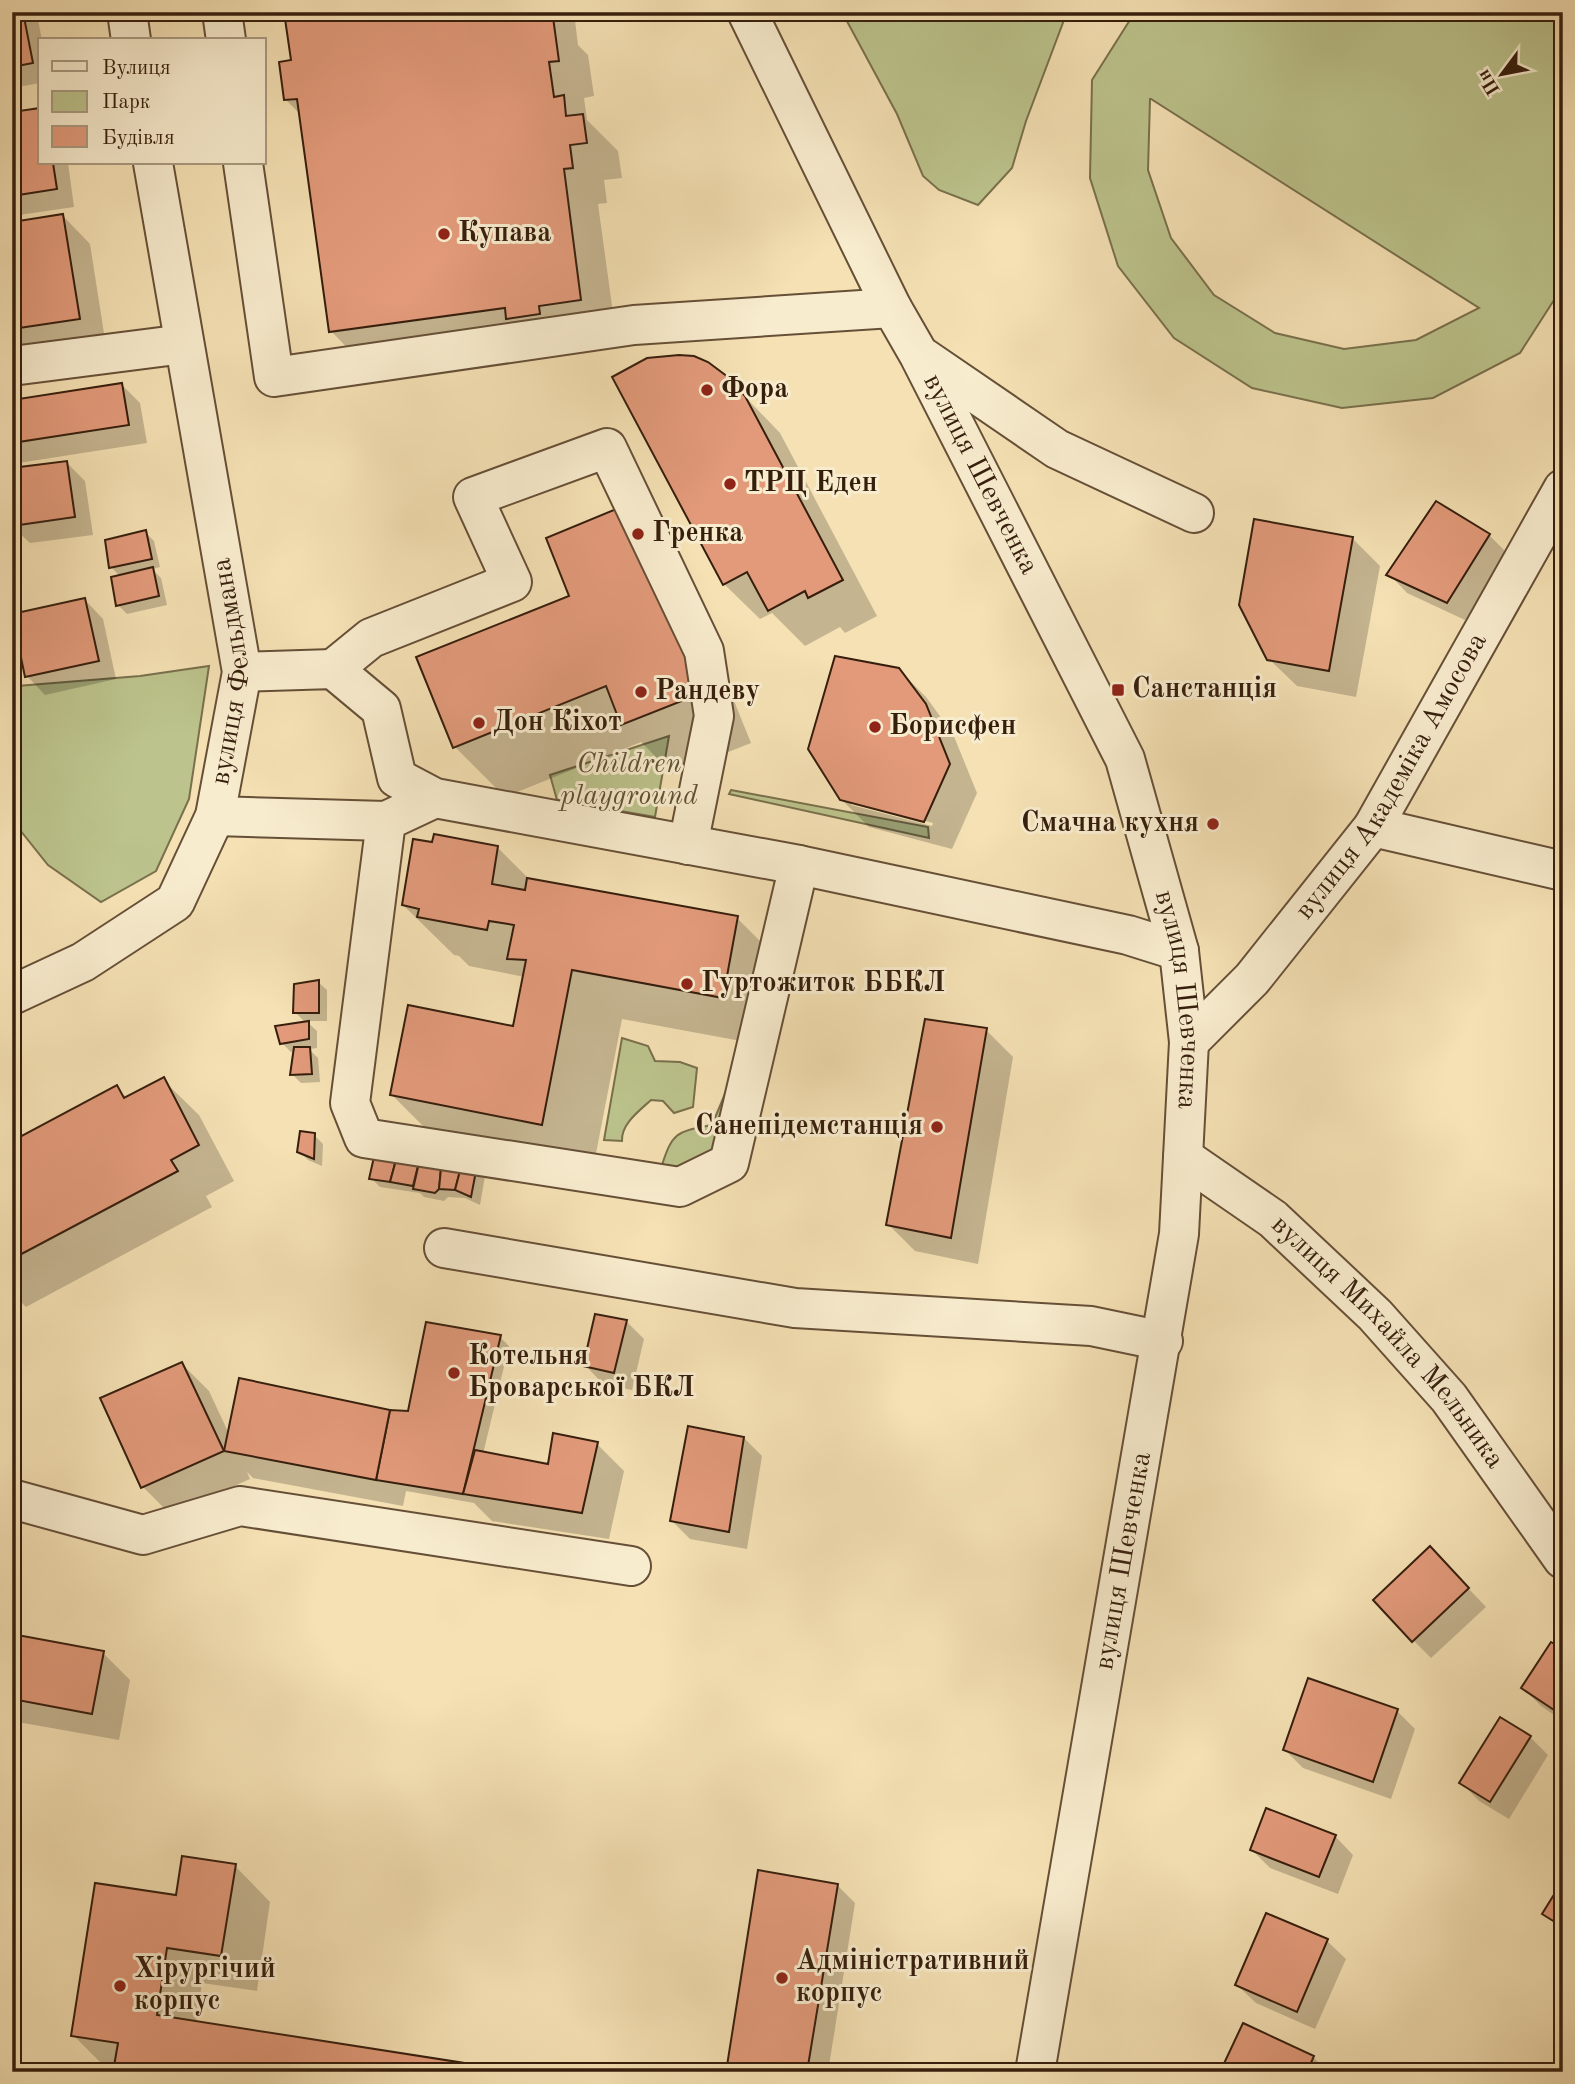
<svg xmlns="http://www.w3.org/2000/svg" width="1575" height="2084" font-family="'Old Standard TT',serif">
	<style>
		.green { fill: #bcc38c; stroke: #79704c; stroke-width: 2; fill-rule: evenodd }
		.shadow { fill: #0003; fill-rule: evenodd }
		.building { fill: #e29a7a; stroke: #361e0d; stroke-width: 2 }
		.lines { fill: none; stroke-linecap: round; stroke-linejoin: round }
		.minor-casing { stroke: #664f37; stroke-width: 42 }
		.minor { stroke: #f8ecce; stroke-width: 38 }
		.poi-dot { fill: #8f2418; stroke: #f8ecce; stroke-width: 2.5 }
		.labels { text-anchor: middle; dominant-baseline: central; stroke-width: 6; stroke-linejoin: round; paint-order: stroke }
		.poi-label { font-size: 28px; font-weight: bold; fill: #361e0d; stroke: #f8ecce; text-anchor: start }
		.street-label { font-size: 28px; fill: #361e0d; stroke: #f8ecce }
		.park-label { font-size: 28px; font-style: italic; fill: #5e5033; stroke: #f8ecce }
	</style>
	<rect width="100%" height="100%" fill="#f5e1b4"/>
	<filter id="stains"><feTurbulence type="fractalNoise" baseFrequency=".00286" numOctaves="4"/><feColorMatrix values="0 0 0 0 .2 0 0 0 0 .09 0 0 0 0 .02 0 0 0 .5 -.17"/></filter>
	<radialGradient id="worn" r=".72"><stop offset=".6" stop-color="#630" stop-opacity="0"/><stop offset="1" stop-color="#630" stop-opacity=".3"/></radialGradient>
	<g class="green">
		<path d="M 842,12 L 1067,12 L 1026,121 L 1012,168 L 978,205 L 939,190 L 923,176 L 897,114 Z"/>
		<path d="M 1135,12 L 1563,12 L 1563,286 L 1520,353 L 1433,398 L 1342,408 L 1252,388 L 1174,338 L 1118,266 L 1090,178 L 1092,80 ZM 1150,99 L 1151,99 L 1479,308 L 1416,340 L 1344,349 L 1275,333 L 1214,295 L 1171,238 L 1148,170 Z"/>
		<path d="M 209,666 L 189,799 L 156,871 L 101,902 L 48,865 L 12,820 L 12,689 L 17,686 L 140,676 Z"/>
		<path d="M 669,736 L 655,817 L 557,800 L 550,775 Z"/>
		<path d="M 731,790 L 928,827 L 929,838 L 729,794 Z"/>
		<path d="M 622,1038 L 648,1046 L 655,1061 L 680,1062 L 697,1068 L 693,1107 L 674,1113 L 663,1101 L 651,1100 C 639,1111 621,1124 622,1141 L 604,1140 Z"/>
		<path d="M 730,1082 L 721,1156 L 679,1178 L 662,1165 C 673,1131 677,1132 712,1125 Z"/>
	</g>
	<g class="shadow">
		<path d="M 12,12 L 30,12 L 38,20 L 42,40 L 40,40 L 40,83 L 12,88 Z"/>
		<path d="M 286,12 L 574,12 L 578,45 L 588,55 L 594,96 L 584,98 L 587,120 L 618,151 L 622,178 L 604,180 L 607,203 L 598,204 L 616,335 L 366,367 L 331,331 L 301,115 L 286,100 L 293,62 Z"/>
		<path d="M 40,110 L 40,163 L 68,163 L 74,207 L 12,216 L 12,114 Z"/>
		<path d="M 63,216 L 90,244 L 106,346 L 30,357 L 12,340 L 12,224 Z"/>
		<path d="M 727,378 L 780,433 L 877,616 L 845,633 L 840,627 L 805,646 L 772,613 L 760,619 L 724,584 Z"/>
		<path d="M 122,385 L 140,403 L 147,443 L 12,464 L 12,402 Z"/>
		<path d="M 67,463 L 85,481 L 93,535 L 30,543 L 12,526 L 12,470 Z"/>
		<path d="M 145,532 L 154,541 L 160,567 L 152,569 L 161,578 L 167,605 L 127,614 L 118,605 L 121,577 L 111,567 Z"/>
		<path d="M 1489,535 L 1507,553 L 1465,620 L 1407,593 L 1389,574 Z"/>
		<path d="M 1353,539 L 1380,566 L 1356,697 L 1297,686 L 1269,659 Z"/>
		<path d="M 676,557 L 751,743 L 673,774 L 641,742 L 505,797 L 455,747 Z"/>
		<path d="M 85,600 L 103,619 L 116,679 L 45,695 L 27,676 Z"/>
		<path d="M 898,669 L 926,697 L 953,734 L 977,793 L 952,849 L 869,827 L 841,799 ZM 851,801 L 933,823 L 932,826 L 851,805 Z"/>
		<path d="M 498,848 L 531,881 L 737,918 L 787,968 L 773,1047 L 622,1019 L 592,1174 L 442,1145 L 392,1095 L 514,1028 L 525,977 L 469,966 L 459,956 L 454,955 L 403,905 Z"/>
		<path d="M 318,982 L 327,990 L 327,1021 L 306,1021 L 317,1031 L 317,1048 L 309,1049 L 318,1058 L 320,1082 L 301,1083 L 292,1074 L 296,1051 L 291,1052 L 282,1043 L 306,1023 L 295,1012 Z"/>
		<path d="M 986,1030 L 1013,1057 L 978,1264 L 915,1251 L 888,1224 Z"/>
		<path d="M 163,1080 L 199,1115 L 234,1181 L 206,1196 L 212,1207 L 26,1307 L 14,1295 L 12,1296 L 12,1143 L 116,1087 L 128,1099 Z"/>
		<path d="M 314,1135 L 323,1144 L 322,1166 L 308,1160 L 299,1151 Z"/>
		<path d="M 377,1150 L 476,1168 L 485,1176 L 480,1205 L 465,1198 L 448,1197 L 444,1201 L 424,1197 L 420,1193 L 380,1187 L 371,1178 Z"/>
		<path d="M 626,1321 L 644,1339 L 632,1390 L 603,1384 L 585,1365 Z"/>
		<path d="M 500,1337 L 509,1346 L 483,1454 L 549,1466 L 597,1444 L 624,1471 L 609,1539 L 492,1521 L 474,1503 L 406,1491 L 403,1506 L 253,1478 L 247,1472 L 250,1479 L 170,1514 L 143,1487 L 182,1364 L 209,1391 L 229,1434 L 390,1412 L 410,1413 Z"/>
		<path d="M 744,1438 L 762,1456 L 747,1549 L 690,1539 L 672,1521 Z"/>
		<path d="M 1448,1567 L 1486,1607 L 1431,1658 L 1413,1640 Z"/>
		<path d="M 12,1636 L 103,1653 L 130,1680 L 119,1740 L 12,1721 Z"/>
		<path d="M 1563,1651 L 1563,1721 L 1541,1706 L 1523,1688 Z"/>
		<path d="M 1397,1711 L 1415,1729 L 1391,1799 L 1303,1768 L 1285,1750 Z"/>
		<path d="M 1530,1737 L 1548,1755 L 1509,1819 L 1479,1801 L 1461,1782 Z"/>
		<path d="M 1335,1836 L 1353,1855 L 1338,1894 L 1270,1868 L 1252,1850 Z"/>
		<path d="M 235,1866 L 270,1902 L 257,1991 L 202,1983 L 196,2023 L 115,2072 L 109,2071 L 73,2035 L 178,1897 Z"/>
		<path d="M 1563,1883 L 1563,1932 L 1544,1913 Z"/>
		<path d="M 837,1885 L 855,1903 L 828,2072 L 727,2072 Z"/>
		<path d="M 1267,1915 L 1327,1941 L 1346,1959 L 1315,2029 L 1256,2003 L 1237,1985 Z"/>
		<path d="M 1313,2057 L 1328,2072 L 1222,2072 Z"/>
	</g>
	<g class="building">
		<path d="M 12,12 L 23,12 L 33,63 L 12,67 Z"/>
		<path d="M 284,12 L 544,12 L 545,18 L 553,17 L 559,61 L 549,62 L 554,97 L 564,95 L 566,116 L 583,114 L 587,143 L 570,145 L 573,168 L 564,169 L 581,300 L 539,306 L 540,314 L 506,319 L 505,308 L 329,332 L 297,99 L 284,100 L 279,62 L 291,60 Z"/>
		<path d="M 40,108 L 40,163 L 53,163 L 57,189 L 12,196 L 12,112 Z"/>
		<path d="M 63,214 L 80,319 L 12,329 L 12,222 Z"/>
		<path d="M 679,355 L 694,356 L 708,362 L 728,377 L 745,396 L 843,580 L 808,598 L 805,591 L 768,611 L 747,572 L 723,585 L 612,377 L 647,358 Z"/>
		<path d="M 122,383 L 129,425 L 12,443 L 12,400 Z"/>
		<path d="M 67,461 L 75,517 L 12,526 L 12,468 Z"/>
		<path d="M 1436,501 L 1490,534 L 1447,603 L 1386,575 Z"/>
		<path d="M 626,505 L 702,693 L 621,725 L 606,686 L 453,748 L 416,657 L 569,596 L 546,538 Z"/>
		<path d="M 1254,519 L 1353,537 L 1329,671 L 1267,660 L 1239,605 Z"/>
		<path d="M 146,530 L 152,559 L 109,568 L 105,540 Z"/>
		<path d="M 153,567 L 159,596 L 116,606 L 111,577 Z"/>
		<path d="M 85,598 L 99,661 L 25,677 L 12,614 Z"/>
		<path d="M 835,656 L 899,668 L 926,704 L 950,764 L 924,822 L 840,800 L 808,749 Z"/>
		<path d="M 434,834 L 498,846 L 492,884 L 525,890 L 527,878 L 738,916 L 723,998 L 572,970 L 542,1125 L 390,1095 L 408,1005 L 513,1026 L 526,960 L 507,959 L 514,925 L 489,921 L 487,930 L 417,917 L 419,909 L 402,905 L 413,839 L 432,842 Z"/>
		<path d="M 319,980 L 319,1013 L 293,1013 L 294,984 Z"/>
		<path d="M 925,1019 L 987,1028 L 951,1238 L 886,1225 Z"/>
		<path d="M 309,1021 L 309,1039 L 280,1044 L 275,1026 Z"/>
		<path d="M 294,1047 L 310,1047 L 312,1074 L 290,1075 Z"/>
		<path d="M 164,1077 L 199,1145 L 171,1160 L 178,1171 L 12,1259 L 12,1141 L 117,1085 L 124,1098 Z"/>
		<path d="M 300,1131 L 315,1133 L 314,1159 L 297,1152 Z"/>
		<path d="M 376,1148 L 399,1149 L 390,1182 L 369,1179 Z"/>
		<path d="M 399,1149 L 421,1154 L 413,1186 L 390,1182 Z"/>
		<path d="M 421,1154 L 442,1158 L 439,1189 L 435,1193 L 413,1189 Z"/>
		<path d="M 442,1158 L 462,1163 L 455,1190 L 439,1189 Z"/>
		<path d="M 462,1163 L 477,1166 L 471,1197 L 455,1190 Z"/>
		<path d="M 595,1314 L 627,1320 L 614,1373 L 583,1366 Z"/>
		<path d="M 426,1322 L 501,1335 L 463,1494 L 376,1480 L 390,1410 L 408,1411 Z"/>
		<path d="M 182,1362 L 224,1451 L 141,1488 L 100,1398 Z"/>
		<path d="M 239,1378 L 390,1410 L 376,1480 L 224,1451 Z"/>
		<path d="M 688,1426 L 744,1437 L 729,1532 L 670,1521 Z"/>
		<path d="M 553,1433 L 598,1442 L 582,1513 L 463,1494 L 475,1450 L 548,1464 Z"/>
		<path d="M 1430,1546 L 1469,1588 L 1412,1642 L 1373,1600 Z"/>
		<path d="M 12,1634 L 104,1651 L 92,1714 L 12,1699 Z"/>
		<path d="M 1551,1642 L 1563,1649 L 1563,1716 L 1521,1688 Z"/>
		<path d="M 1308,1678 L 1398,1709 L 1373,1782 L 1283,1750 Z"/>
		<path d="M 1500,1717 L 1531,1736 L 1490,1802 L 1459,1783 Z"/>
		<path d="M 1266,1808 L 1336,1835 L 1319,1877 L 1250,1850 Z"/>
		<path d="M 182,1856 L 236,1864 L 221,1956 L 167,1948 L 157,2015 L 522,2072 L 113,2072 L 118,2043 L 71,2036 L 95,1883 L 176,1895 Z"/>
		<path d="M 758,1870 L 838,1884 L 807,2072 L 726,2072 Z"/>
		<path d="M 1563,1880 L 1563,1927 L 1542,1914 Z"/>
		<path d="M 1266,1913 L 1328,1939 L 1297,2012 L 1235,1985 Z"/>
		<path d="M 1243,2023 L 1314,2056 L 1307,2072 L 1220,2072 Z"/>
	</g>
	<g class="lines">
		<g class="minor-casing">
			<g id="minor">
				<path d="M 127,12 L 131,40"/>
				<path d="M 222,12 L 226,40"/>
				<path id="s1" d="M 747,12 L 892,308 L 919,355 L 1125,759 L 1179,951 L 1189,1042 L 1179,1234 L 1035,2072"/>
				<path d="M 243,163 L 274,377 L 634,325 L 892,308"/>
				<path d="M 924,358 L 1057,449 L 1194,513"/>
				<path d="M 12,366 L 184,344"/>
				<path d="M 333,669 L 371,638 L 512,582 L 473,497 L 607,448 L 704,651 L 714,716 L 688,845"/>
				<path d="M 242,672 L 333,669 L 381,709 L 397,778 L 435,798 L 799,865 L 1128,935 L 1179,951"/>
				<path d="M 435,798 L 386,821 L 350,1103 L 364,1138 L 680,1187 L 729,1163 L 799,865"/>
				<path d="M 215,816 L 386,821"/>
				<path d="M 1373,827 L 1563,871"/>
				<path id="s2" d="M 12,995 L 83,962 L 175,902 L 215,816 L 242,672 L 153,163"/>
				<path id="s3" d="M 1189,1042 L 1252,979 L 1373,827 L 1563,489"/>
				<path id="s4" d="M 1183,1157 L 1273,1219 L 1375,1315 L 1449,1398 L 1563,1559"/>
				<path d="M 444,1248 L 795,1308 L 1091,1326 L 1163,1341"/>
				<path d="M 12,1499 L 143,1535 L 240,1506 L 631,1566"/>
			</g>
		</g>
		<use href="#minor" class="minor"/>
	</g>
	<g class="poi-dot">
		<circle cx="444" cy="234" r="7"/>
		<circle cx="707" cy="390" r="7"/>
		<circle cx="730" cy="484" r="7"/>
		<circle cx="638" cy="534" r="7"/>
		<rect x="1111" y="683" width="14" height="14" rx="3.5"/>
		<circle cx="641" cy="692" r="7"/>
		<circle cx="479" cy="723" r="7"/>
		<circle cx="875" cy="727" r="7"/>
		<circle cx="1213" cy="824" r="7"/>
		<circle cx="687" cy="984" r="7"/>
		<circle cx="937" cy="1127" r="7"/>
		<circle cx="454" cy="1373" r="7"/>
		<circle cx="782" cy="1978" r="7"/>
		<circle cx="120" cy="1986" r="7"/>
	</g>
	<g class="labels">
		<g class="poi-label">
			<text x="458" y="234">Купава</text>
			<text x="721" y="390">Фора</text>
			<text x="744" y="484">ТРЦ Еден</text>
			<text x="652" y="534">Гренка</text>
			<text x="1132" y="690">Санстанція</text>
			<text x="655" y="692">Рандеву</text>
			<text x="493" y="723">Дон Кіхот</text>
			<text x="889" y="727">Борисфен</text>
			<text x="1199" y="824" text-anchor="end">Смачна кухня</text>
			<text x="701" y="984">Гуртожиток ББКЛ</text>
			<text x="923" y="1127" text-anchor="end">Санепідемстанція</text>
			<text x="468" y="1357">Котельня<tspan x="468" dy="32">Броварської БКЛ</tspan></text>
			<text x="796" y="1962">Адміністративний<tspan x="796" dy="32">корпус</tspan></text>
			<text x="134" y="1970">Хірургічий<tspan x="134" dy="32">корпус</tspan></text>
		</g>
		<g class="street-label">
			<text stroke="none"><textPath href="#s1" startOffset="518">вулиця Шевченка</textPath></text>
			<text stroke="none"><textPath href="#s2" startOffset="430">вулиця Фельдмана</textPath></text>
			<text stroke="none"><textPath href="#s3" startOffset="336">вулиця Академіка Амосова</textPath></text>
			<text stroke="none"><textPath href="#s1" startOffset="1085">вулиця Шевченка</textPath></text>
			<text stroke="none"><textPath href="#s4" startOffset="278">вулиця Михайла Мельника</textPath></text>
			<text transform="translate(1124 1561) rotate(-80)">вулиця Шевченка</text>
		</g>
		<g class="park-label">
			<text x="629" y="765">Children<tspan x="629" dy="32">playground</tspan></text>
		</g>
	</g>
	<rect width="1575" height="2084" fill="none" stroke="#f5e1b4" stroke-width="42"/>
	<rect x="14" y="14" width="1547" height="2056" fill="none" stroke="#361e0d" stroke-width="3.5"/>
	<rect x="21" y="21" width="1533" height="2042" fill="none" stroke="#361e0d" stroke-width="2"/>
	<rect x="38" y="38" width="228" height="126" fill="#f8ecce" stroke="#aa9a81" stroke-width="2"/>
	<rect x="52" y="61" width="35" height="10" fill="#f8ecce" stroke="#aa9a81" stroke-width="2"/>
	<text x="102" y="74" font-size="21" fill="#361e0d">Вулиця</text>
	<rect x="52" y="91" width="35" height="21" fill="#bcc38c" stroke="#aa9a81" stroke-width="2"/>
	<text x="102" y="108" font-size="21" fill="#361e0d">Парк</text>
	<rect x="52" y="126" width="35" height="21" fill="#e29a7a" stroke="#aa9a81" stroke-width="2"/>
	<text x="102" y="144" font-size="21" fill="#361e0d">Будівля</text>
	<g transform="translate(1502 74) rotate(238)" stroke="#f8ecce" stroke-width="5" paint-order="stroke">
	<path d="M0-5L12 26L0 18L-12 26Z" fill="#361e0d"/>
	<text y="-10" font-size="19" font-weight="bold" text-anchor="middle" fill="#361e0d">Пн</text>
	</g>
	<rect width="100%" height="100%" filter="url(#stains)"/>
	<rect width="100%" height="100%" fill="url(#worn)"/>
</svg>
